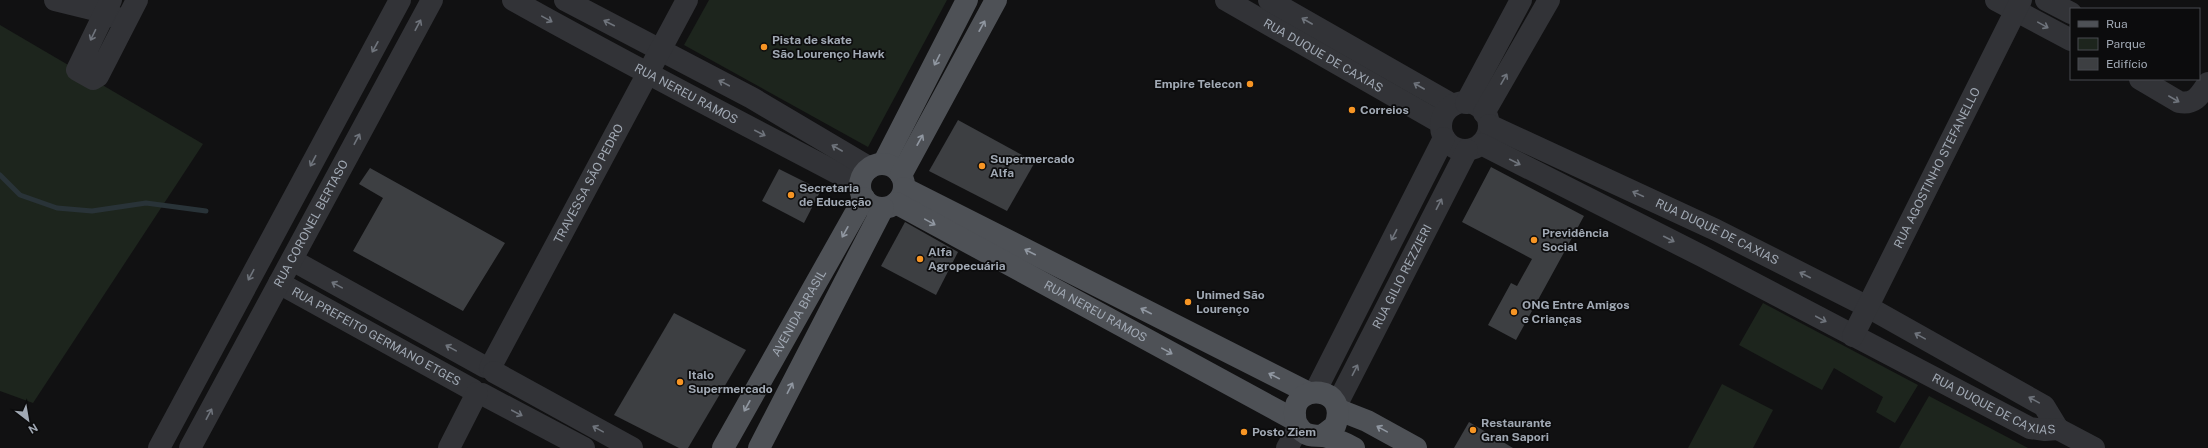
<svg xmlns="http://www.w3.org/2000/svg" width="2208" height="448" font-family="'Public Sans',sans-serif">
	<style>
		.green { fill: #1d251d }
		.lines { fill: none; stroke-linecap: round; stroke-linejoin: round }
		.stream { stroke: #293338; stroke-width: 5 }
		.building { fill: #3d3f42 }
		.minor { stroke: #323337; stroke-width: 22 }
		.major { stroke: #4e5156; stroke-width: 22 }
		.oneway { stroke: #6f747c }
		.oneway2 { stroke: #9097a1 }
		.poi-dot { fill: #f79524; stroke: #0c0c0d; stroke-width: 1.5 }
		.labels { text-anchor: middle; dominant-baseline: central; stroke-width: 3.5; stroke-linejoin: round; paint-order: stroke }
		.poi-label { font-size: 12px; font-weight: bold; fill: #a1a9b4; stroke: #0c0c0d; text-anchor: start }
		.street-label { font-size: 12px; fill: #a1a9b4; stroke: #0c0c0d }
	</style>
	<rect width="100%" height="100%" fill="#111112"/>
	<g class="green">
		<path d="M 709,0 L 947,0 L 868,147 L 684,45 Z"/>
		<path d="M 0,25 L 203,144 L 33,403 L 0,391 Z"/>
		<path d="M 1763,303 L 1918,385 L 1895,423 L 1876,412 L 1883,397 L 1834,368 L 1822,390 L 1739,345 Z"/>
		<path d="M 1722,384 L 1773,410 L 1753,448 L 1688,448 Z"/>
		<path d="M 1929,396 L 2028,448 L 1899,448 Z"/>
	</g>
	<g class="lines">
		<path class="stream" d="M 0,175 L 20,195 L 57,208 L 92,211 L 146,203 L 206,211"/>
	</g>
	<g class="building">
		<path d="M 958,120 L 1035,162 L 1007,211 L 929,171 Z"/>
		<path d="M 1491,167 L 1584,216 L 1516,340 L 1488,325 L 1511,283 L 1517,286 L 1532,259 L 1462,222 Z"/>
		<path d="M 370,168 L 505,243 L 463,311 L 353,251 L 383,198 L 359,184 Z"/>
		<path d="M 779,169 L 821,190 L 804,223 L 762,201 Z"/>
		<path d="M 905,222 L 958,252 L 936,295 L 881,266 Z"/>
		<path d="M 674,313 L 746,350 L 688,448 L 679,448 L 614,415 Z"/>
		<path d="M 1469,422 L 1513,448 L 1454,448 Z"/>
	</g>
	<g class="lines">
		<g class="minor">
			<path d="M 55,0 L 104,12 L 117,18"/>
			<path d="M 111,0 L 77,70 L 93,79 L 98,76 L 137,0"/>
			<path id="s1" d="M 513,0 C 627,64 744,124 860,185"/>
			<path d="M 565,0 L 752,98 L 870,168"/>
			<path id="s2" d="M 1226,0 L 1441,123"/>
			<path d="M 1269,0 L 1453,105"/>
			<path d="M 1996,0 L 2071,40"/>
			<path d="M 2046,0 L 2071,13"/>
			<path d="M 2140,79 L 2179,102 C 2195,105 2200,95 2208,83"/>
			<circle cx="1465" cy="126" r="24"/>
			<path d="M 1466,103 L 1521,0"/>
			<path d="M 1484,113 L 1549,0"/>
			<path id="s3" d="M 1489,125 L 1716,230 L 1868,307 L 2044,406 L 2058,429"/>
			<path id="s4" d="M 1481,144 L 1702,256 L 2030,428 L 2045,430 L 2058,429"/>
			<path d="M 292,260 L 485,367"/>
			<path id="s5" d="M 279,283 L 473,390"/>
			<path id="s6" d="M 1853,336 L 2021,0"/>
			<path id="s7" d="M 490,368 L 687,0"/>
			<path d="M 494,372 L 632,448"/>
			<path d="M 1315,392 L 1444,138"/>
			<path d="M 482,394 L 584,448"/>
			<path id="s8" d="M 1337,404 L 1467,150"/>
			<path d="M 2058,429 L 2094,448"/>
			<path d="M 159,448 L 400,0"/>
			<path id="s9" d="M 190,448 L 432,0"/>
			<path d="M 449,448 L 477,393"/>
			<path d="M 1287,448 L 1299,427"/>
		</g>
		<g class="major">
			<path d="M 883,164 L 967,0"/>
			<circle cx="882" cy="186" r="22"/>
			<path d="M 901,175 L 996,0"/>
			<path d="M 904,188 L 1309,393"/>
			<path id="s10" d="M 896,203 L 1295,420"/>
			<path d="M 1339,410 L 1367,421 L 1416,448"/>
			<path d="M 1322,436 L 1335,426 C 1351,385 1292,382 1295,415 C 1295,422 1298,429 1305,433 C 1311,437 1316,435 1323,436 C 1333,438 1345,443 1354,448"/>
			<path id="s11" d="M 723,448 L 864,198"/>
			<path d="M 759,448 L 883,208"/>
		</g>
	</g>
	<defs><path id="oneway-shaft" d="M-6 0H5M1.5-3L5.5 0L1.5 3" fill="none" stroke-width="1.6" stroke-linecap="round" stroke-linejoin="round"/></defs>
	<g class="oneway">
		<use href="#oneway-shaft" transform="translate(547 19) rotate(29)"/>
		<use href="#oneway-shaft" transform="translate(1307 21) rotate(-150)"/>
		<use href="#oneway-shaft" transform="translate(609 23) rotate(-153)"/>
		<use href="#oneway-shaft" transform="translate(418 25) rotate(-62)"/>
		<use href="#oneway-shaft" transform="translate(2043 25) rotate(29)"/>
		<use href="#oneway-shaft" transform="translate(93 35) rotate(116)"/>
		<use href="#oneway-shaft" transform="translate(375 47) rotate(119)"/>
		<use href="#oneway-shaft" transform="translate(1504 79) rotate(-60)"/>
		<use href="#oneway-shaft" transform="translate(724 83) rotate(-152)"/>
		<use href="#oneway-shaft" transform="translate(1419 86) rotate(-150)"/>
		<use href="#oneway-shaft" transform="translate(2174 99) rotate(30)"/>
		<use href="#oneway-shaft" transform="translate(760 133) rotate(27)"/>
		<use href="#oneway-shaft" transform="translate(357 139) rotate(-62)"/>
		<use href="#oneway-shaft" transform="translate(837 148) rotate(-150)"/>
		<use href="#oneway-shaft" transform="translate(313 161) rotate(118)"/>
		<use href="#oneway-shaft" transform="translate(1515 162) rotate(27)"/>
		<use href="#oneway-shaft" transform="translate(1638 194) rotate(-155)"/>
		<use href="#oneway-shaft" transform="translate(1439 204) rotate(-63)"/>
		<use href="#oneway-shaft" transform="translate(1394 235) rotate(117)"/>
		<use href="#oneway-shaft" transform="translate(1669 239) rotate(27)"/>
		<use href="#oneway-shaft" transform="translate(251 275) rotate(118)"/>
		<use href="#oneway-shaft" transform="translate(1805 275) rotate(-153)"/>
		<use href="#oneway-shaft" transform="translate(337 285) rotate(-151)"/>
		<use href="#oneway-shaft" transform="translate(1821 319) rotate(28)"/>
		<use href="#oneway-shaft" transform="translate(1920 336) rotate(-151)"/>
		<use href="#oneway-shaft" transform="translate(451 348) rotate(-151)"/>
		<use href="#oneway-shaft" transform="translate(1355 370) rotate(-63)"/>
		<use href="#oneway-shaft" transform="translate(2034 400) rotate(-151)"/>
		<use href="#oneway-shaft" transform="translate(517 413) rotate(28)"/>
		<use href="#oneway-shaft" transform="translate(209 414) rotate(-62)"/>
		<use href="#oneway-shaft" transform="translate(598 429) rotate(-151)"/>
	</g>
	<g class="oneway2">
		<use href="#oneway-shaft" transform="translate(982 26) rotate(-61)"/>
		<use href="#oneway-shaft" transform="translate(937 60) rotate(117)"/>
		<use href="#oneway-shaft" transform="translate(920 140) rotate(-61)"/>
		<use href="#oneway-shaft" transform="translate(930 222) rotate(29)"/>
		<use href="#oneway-shaft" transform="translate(845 232) rotate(119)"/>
		<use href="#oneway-shaft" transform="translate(1030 252) rotate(-153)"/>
		<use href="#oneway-shaft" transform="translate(1146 311) rotate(-153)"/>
		<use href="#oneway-shaft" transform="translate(1167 351) rotate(29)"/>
		<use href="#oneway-shaft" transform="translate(1274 376) rotate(-153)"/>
		<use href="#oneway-shaft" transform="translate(790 388) rotate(-63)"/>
		<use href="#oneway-shaft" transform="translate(747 406) rotate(119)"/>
		<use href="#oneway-shaft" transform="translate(1382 429) rotate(-151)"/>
	</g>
	<g class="poi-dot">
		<circle cx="764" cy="47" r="4"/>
		<circle cx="1250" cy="84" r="4"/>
		<circle cx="1352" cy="110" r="4"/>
		<circle cx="982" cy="166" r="4"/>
		<circle cx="791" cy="195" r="4"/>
		<circle cx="1534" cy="240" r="4"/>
		<circle cx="920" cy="259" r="4"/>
		<circle cx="1188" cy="302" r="4"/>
		<circle cx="1514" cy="312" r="4"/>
		<circle cx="680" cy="382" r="4"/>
		<circle cx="1473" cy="430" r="4"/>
		<circle cx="1244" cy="432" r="4"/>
	</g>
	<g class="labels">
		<g class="poi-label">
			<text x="772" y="40">Pista de skate<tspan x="772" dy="14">São Lourenço Hawk</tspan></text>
			<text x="1242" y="84" text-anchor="end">Empire Telecon</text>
			<text x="1360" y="110">Correios</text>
			<text x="990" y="159">Supermercado<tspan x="990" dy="14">Alfa</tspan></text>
			<text x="799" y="188">Secretaria<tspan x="799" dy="14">de Educação</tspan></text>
			<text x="1542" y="233">Previdência<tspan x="1542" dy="14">Social</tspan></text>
			<text x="928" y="252">Alfa<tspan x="928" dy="14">Agropecuária</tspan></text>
			<text x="1196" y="295">Unimed São<tspan x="1196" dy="14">Lourenço</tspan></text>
			<text x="1522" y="305">ONG Entre Amigos<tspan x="1522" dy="14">e Crianças</tspan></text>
			<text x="688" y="375">Italo<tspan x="688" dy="14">Supermercado</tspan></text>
			<text x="1481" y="423">Restaurante<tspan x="1481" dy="14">Gran Sapori</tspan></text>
			<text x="1252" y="432">Posto Ziem</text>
		</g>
		<g class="street-label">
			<text stroke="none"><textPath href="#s2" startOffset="112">RUA DUQUE DE CAXIAS</textPath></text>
			<text stroke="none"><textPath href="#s1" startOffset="197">RUA NEREU RAMOS</textPath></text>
			<text stroke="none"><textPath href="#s6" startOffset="188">RUA AGOSTINHO STEFANELLO</textPath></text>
			<text stroke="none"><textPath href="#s7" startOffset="209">TRAVESSA SÃO PEDRO</textPath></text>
			<text stroke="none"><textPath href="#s9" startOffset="255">RUA CORONEL BERTASO</textPath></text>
			<text stroke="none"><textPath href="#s3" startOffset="252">RUA DUQUE DE CAXIAS</textPath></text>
			<text stroke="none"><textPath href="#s8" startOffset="143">RUA GILIO REZZIERI</textPath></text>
			<text stroke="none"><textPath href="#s10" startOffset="227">RUA NEREU RAMOS</textPath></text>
			<text stroke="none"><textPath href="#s11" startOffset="155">AVENIDA BRASIL</textPath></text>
			<text stroke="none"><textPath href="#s5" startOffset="111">RUA PREFEITO GERMANO ETGES</textPath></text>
			<text stroke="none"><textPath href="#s4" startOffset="576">RUA DUQUE DE CAXIAS</textPath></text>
		</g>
	</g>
	<rect x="2070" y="8" width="130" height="72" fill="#0c0c0d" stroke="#484b50"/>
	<rect x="2078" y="21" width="20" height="6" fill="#4e5156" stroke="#484b50"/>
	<text x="2106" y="28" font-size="12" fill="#a1a9b4">Rua</text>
	<rect x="2078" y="38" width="20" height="12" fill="#1d251d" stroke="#484b50"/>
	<text x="2106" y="48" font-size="12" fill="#a1a9b4">Parque</text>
	<rect x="2078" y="58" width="20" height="12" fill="#3d3f42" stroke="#484b50"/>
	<text x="2106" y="68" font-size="12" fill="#a1a9b4">Edifício</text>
	<g transform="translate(28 420) rotate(149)" stroke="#0c0c0d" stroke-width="3" paint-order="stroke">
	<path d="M0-3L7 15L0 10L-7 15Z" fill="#a1a9b4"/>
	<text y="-6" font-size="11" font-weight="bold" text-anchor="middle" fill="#a1a9b4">N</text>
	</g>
</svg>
